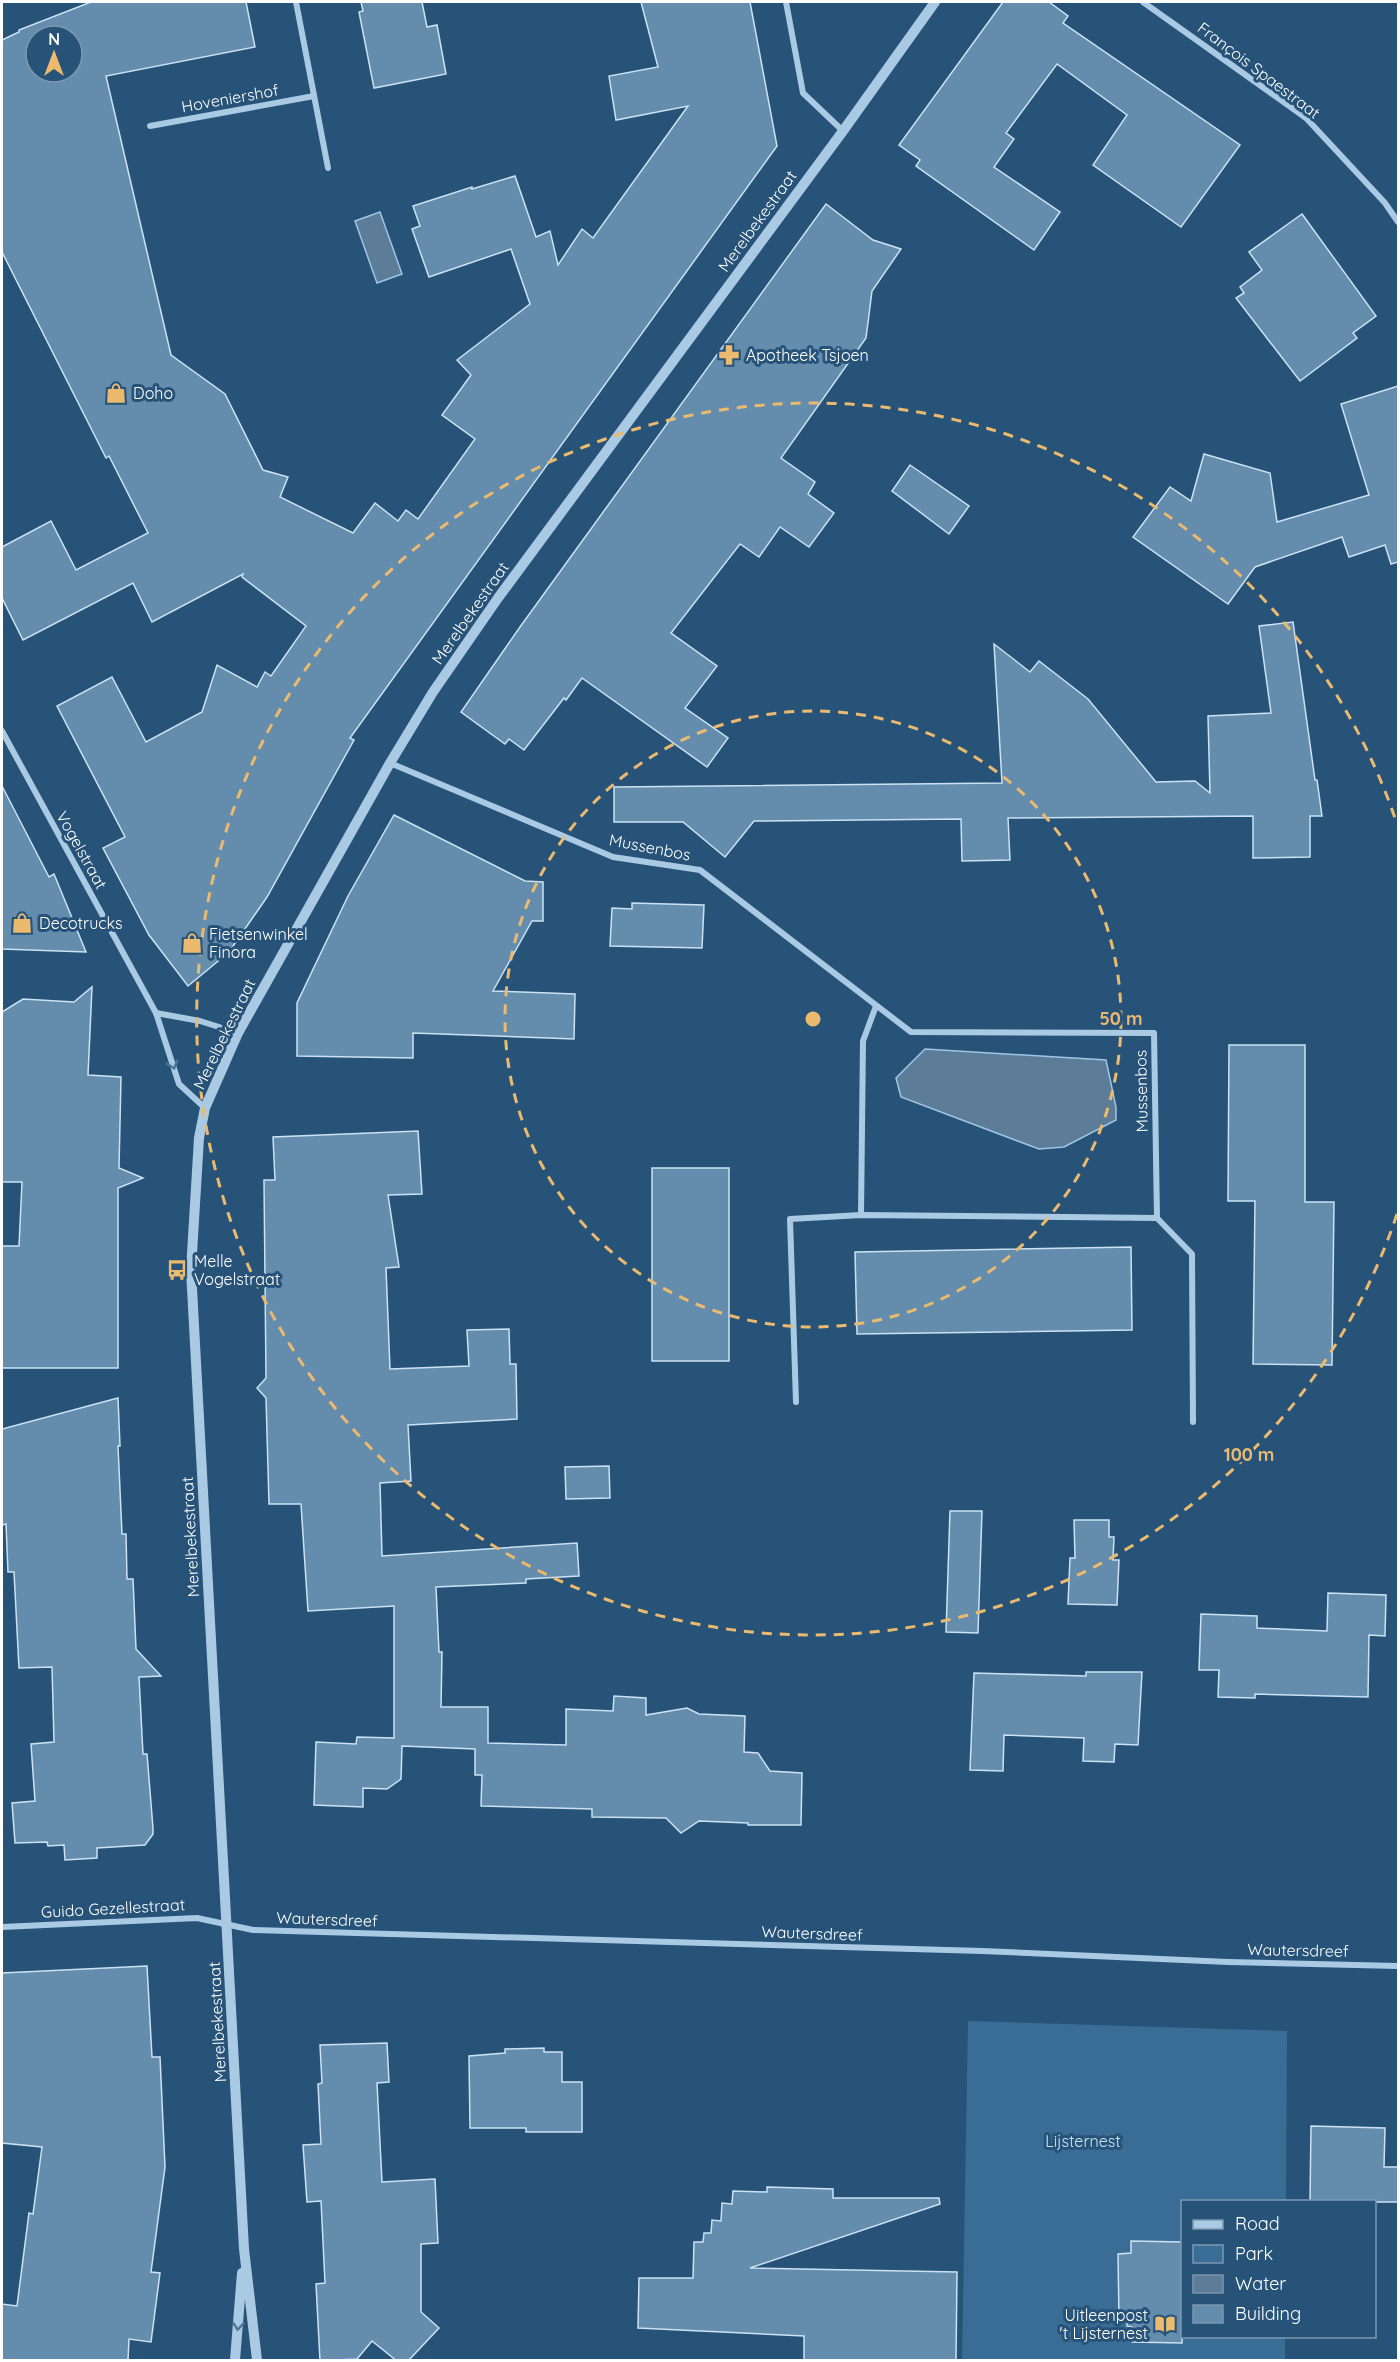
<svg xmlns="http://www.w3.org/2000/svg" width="1400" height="2362" font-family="Quicksand,sans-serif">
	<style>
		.green { fill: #3a6d96 }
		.water { fill: #5c7c97; stroke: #9ec6e4; stroke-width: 1.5 }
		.building { fill: #638cad; stroke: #cce2f3; stroke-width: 1.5; fill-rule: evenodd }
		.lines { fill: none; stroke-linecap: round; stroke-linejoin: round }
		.minor { stroke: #aacae3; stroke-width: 6 }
		.tertiary { stroke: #aacae3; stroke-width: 10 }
		.oneway { stroke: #4e7799 }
		.ring { fill: none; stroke: #ebba6f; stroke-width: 3; stroke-dasharray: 10 8 }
		.labels { text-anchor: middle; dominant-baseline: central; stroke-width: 6; stroke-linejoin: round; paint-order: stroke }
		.street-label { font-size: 16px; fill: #fff; stroke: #275379 }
		.poi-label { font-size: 16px; fill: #fff; stroke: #275379; text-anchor: start }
		.park-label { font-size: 16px; fill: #cce2f3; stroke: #275379 }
		.centre { fill: #ebba6f; stroke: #275379; stroke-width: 3 }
		.ring-label { font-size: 18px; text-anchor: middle; font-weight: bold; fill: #ebba6f; stroke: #275379; stroke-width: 6; stroke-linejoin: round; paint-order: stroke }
	</style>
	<rect width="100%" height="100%" fill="#275379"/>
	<path class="green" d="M 968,2021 L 1287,2031 L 1286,2201 L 1182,2202 L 1182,2336 L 1285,2337 L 1285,2360 L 962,2360 Z"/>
	<g class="water">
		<path d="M 380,212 L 402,274 L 377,283 L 355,221 Z"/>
		<path d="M 925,1049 L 1106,1060 L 1116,1107 L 1116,1120 L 1064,1147 L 1039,1149 L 901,1097 L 896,1078 Z"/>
	</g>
	<g class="building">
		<path d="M 91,2 L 246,2 L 255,47 L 106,76 L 171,355 L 225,394 L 263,470 L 288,477 L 280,497 L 353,533 L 375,503 L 398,521 L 406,510 L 418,519 L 475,439 L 442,415 L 471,375 L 457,360 L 530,304 L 511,249 L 429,277 L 412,229 L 420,226 L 413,206 L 472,187 L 472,189 L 515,176 L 536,237 L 550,231 L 558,265 L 582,229 L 593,238 L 688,106 L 616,120 L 609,76 L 658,67 L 641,2 L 750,2 L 777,146 L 350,738 L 354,740 L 267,897 L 229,952 L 188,986 L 149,935 L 103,848 L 125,837 L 57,706 L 112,677 L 146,742 L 202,712 L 217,665 L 257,687 L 265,672 L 271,676 L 306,626 L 242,577 L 243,574 L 152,622 L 133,583 L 23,640 L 2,598 L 2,547 L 51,521 L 76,570 L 148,533 L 109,456 L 106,458 L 2,252 L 2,40 L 19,32 L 19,30 ZM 36,36 L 72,36 L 72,72 L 36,72 Z"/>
		<path d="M 361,2 L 422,2 L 427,27 L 437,25 L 446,74 L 374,88 L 359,12 L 363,11 Z"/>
		<path d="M 1003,2 L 1049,2 L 1068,16 L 1063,23 L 1240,145 L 1181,227 L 1093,165 L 1127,115 L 1057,64 L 1006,133 L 1014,139 L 994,167 L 1060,212 L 1034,250 L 916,166 L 920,160 L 899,145 Z"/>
		<path d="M 826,204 L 873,240 L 901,249 L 872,291 L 866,338 L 781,458 L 815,482 L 808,494 L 834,513 L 809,547 L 780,527 L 759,557 L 740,544 L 671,633 L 717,666 L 685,708 L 728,738 L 707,767 L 582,678 L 566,700 L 564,698 L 524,750 L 509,739 L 505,744 L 461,712 L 520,627 Z"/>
		<path d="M 1302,214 L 1376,316 L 1353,333 L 1357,338 L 1300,381 L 1236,298 L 1244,293 L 1240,287 L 1262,270 L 1249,252 Z"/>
		<path d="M 1398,386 L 1398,562 L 1391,564 L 1385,545 L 1349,557 L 1342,537 L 1255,567 L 1228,604 L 1133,537 L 1170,487 L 1191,501 L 1204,454 L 1270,473 L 1277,522 L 1369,495 L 1341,404 Z"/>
		<path d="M 910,465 L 969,506 L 949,534 L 892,491 Z"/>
		<path d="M 1293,622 L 1315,780 L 1317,780 L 1322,816 L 1310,816 L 1310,857 L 1253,858 L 1253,816 L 1008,818 L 1010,860 L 962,861 L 961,819 L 754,821 L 725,857 L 683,822 L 614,822 L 614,787 L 1002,783 L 994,644 L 1030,672 L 1039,661 L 1088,699 L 1156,782 L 1195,781 L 1210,793 L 1208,716 L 1271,713 L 1259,626 Z"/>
		<path d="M 2,786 L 49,877 L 54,874 L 86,952 L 2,949 Z"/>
		<path d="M 394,815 L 525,881 L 543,882 L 543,921 L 532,921 L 493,991 L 575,994 L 574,1039 L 413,1033 L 413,1058 L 297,1056 L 297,1003 L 348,896 Z"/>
		<path d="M 632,903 L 704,905 L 702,948 L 610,946 L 612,908 L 632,909 Z"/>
		<path d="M 92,987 L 88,1075 L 121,1077 L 119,1168 L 143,1178 L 118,1188 L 118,1368 L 2,1368 L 2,1246 L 19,1246 L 22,1182 L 2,1182 L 2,1012 L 23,999 L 74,1002 Z"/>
		<path d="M 1229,1045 L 1305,1045 L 1305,1202 L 1334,1202 L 1332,1365 L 1253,1364 L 1255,1201 L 1228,1201 Z"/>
		<path d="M 418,1131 L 422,1194 L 388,1195 L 399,1267 L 386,1268 L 390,1369 L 469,1366 L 467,1330 L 509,1329 L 510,1364 L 516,1364 L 517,1419 L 408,1425 L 411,1481 L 380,1483 L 382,1556 L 577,1543 L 579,1576 L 526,1579 L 526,1583 L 436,1587 L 439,1652 L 442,1652 L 441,1707 L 488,1707 L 488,1743 L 566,1745 L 566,1709 L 613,1711 L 614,1696 L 646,1698 L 646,1715 L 687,1708 L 699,1714 L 745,1716 L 744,1752 L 758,1753 L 770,1771 L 802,1773 L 801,1825 L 748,1825 L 748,1823 L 699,1821 L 681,1833 L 666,1818 L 592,1817 L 592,1809 L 481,1806 L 482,1775 L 475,1775 L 475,1749 L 402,1746 L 401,1779 L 387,1789 L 363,1788 L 363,1807 L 314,1805 L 316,1742 L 356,1744 L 357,1737 L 394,1738 L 394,1606 L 308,1611 L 301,1504 L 269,1504 L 266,1398 L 257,1388 L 266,1378 L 264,1180 L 275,1180 L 273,1137 Z"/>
		<rect x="652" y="1168" width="77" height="193"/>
		<path d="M 1131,1247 L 1132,1330 L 857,1334 L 855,1252 Z"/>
		<path d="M 118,1398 L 120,1446 L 118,1446 L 122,1534 L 126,1534 L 127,1579 L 133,1579 L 136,1649 L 161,1676 L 139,1677 L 143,1754 L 147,1754 L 153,1828 L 153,1834 L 145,1845 L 97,1848 L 97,1858 L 65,1860 L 64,1845 L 48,1846 L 47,1842 L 15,1843 L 12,1803 L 35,1801 L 31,1744 L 54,1742 L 52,1667 L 19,1668 L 14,1572 L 8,1572 L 6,1524 L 2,1525 L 2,1429 Z"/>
		<path d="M 609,1466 L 610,1498 L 566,1499 L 565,1467 Z"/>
		<path d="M 950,1511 L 982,1511 L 978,1633 L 946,1632 Z"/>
		<path d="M 1074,1520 L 1109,1520 L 1109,1537 L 1114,1537 L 1113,1560 L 1119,1560 L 1117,1605 L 1068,1604 L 1070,1558 L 1075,1558 Z"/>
		<path d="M 1328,1593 L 1386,1595 L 1385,1636 L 1369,1635 L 1368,1697 L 1255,1694 L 1255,1698 L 1218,1697 L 1219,1670 L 1199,1670 L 1201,1614 L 1257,1616 L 1257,1628 L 1327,1631 Z"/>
		<path d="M 1086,1672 L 1142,1672 L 1138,1745 L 1115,1744 L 1114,1762 L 1083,1761 L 1084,1738 L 1004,1735 L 1003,1771 L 970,1770 L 974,1673 L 1086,1676 Z"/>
		<path d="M 147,1966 L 152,2057 L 160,2057 L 165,2167 L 151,2272 L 160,2273 L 151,2342 L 129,2339 L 128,2361 L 2,2361 L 2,2304 L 17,2306 L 29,2213 L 33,2214 L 42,2147 L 2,2143 L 2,1973 Z"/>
		<path d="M 387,2043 L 389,2082 L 377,2083 L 382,2182 L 435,2179 L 438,2243 L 421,2244 L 421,2312 L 439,2328 L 408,2361 L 397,2361 L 372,2341 L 357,2359 L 320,2361 L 316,2284 L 325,2283 L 321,2201 L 307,2202 L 303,2145 L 321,2144 L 318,2084 L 322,2083 L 320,2045 Z"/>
		<path d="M 544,2048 L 544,2052 L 562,2052 L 562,2082 L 582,2082 L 582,2132 L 526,2132 L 526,2128 L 470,2128 L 469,2056 L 505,2053 L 505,2049 Z"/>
		<path d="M 1311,2126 L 1385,2128 L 1384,2167 L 1398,2167 L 1398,2202 L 1310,2202 Z"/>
		<path d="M 767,2187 L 833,2189 L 833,2198 L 939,2198 L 940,2204 L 750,2268 L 957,2272 L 956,2361 L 804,2361 L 804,2336 L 638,2328 L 639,2278 L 693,2278 L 694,2242 L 703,2242 L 704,2233 L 711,2233 L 712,2220 L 721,2221 L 722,2203 L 732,2204 L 733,2191 L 767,2192 Z"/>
		<path d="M 1131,2241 L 1182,2242 L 1182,2343 L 1132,2342 L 1132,2327 L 1127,2326 L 1127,2319 L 1119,2319 L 1118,2254 L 1131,2253 Z"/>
	</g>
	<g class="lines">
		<g class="minor">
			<path d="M 296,2 L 328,168"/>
			<path d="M 786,2 L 803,93 L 843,131"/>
			<path d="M 1143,2 L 1306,118 L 1385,203 L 1398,222"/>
			<path d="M 150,126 L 314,96"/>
			<path d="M 2,731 L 156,1013 L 179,1084 L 205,1108"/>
			<path d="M 390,763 L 613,857 L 700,870 L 911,1032 L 1154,1033 L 1157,1218 L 861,1215 L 790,1219 L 796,1402"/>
			<path d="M 156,1013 L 200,1021 L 238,1033"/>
			<path d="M 861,1215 L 863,1041 L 876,1006"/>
			<path d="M 1157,1218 L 1192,1254 L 1193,1422"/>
			<path d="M 2,1927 L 197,1918 L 253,1930 L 983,1951 L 1228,1962 L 1398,1966"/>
		</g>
		<g class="tertiary">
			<path d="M 235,2360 L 242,2273"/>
			<path d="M 257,2360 L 244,2249 L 191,1270 L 199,1138 L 205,1108 L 238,1033 L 390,763 L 433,692 L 498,598 L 843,131 L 935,2"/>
		</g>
	</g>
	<defs><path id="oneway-chevron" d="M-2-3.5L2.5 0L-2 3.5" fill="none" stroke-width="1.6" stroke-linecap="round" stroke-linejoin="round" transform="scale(1.5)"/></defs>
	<g class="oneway">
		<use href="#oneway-chevron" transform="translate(173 1065) rotate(72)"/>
		<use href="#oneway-chevron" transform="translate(238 2326) rotate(94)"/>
	</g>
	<g class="ring">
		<circle cx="813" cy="1019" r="308"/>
		<path d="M1397 1214A616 616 0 1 1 1397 824"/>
	</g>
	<defs>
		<g id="pharmacy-bare" transform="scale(1.62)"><path d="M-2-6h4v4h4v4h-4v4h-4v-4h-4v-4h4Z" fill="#ebba6f" stroke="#275379" stroke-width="2.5" paint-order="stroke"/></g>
		<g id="shop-bare" transform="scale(1.62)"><path d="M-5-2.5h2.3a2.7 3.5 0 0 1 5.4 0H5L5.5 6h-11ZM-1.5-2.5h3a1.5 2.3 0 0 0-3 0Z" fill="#ebba6f" stroke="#275379" stroke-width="2.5" paint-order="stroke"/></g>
		<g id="bus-bare" transform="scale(1.62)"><path d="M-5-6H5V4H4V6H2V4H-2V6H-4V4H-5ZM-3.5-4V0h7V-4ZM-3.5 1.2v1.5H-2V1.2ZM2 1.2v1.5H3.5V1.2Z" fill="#ebba6f" stroke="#275379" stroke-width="2.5" paint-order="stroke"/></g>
		<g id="library-bare" transform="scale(1.62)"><path d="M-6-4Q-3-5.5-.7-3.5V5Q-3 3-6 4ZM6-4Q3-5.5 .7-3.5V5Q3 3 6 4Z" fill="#ebba6f" stroke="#275379" stroke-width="2.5" paint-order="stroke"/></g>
	</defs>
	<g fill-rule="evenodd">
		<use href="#pharmacy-bare" x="729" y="355"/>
		<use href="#shop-bare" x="116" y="393"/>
		<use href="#shop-bare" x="22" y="923"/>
		<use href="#shop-bare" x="192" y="943"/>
		<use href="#bus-bare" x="177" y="1270"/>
		<use href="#library-bare" x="1165" y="2324"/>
	</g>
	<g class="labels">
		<g class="street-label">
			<text transform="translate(1259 70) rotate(37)">François Spaestraat</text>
			<text transform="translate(230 98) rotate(-10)">Hoveniershof</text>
			<text transform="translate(757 221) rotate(-54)">Merelbekestraat</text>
			<text transform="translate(470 613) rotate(-55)">Merelbekestraat</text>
			<text transform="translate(650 847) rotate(11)">Mussenbos</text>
			<text transform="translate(82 850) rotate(61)">Vogelstraat</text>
			<text transform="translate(224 1034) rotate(-64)">Merelbekestraat</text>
			<text transform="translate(1141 1091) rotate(-91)">Mussenbos</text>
			<text transform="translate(190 1537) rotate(-93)">Merelbekestraat</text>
			<text transform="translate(113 1908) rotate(-3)">Guido Gezellestraat</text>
			<text transform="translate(327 1919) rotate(2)">Wautersdreef</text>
			<text transform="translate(812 1933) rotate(2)">Wautersdreef</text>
			<text transform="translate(1298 1950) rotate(1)">Wautersdreef</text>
			<text transform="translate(217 2022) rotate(-93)">Merelbekestraat</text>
		</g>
		<g class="poi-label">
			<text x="746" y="355">Apotheek Tsjoen</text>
			<text x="133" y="393">Doho</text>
			<text x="39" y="923">Decotrucks</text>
			<text x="209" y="934">Fietsenwinkel<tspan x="209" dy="18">Finora</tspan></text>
			<text x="194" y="1261">Melle<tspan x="194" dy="18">Vogelstraat</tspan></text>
			<text x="1148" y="2315" text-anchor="end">Uitleenpost<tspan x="1148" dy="18">'t Lijsternest</tspan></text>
		</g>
		<g class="park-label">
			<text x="1083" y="2141">Lijsternest</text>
		</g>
	</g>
	<circle cx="813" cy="1019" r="9" class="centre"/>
	<g class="ring-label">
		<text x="1121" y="1025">50 m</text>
		<text x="1249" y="1461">100 m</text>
	</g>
	<rect width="1400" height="2362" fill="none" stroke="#ffffff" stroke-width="6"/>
	<rect x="1181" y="2200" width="195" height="138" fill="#275379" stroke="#7d98af" stroke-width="1.5"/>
	<rect x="1193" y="2220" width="30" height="9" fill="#aacae3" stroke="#7d98af" stroke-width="1.5"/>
	<text x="1235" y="2230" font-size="18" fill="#ffffff">Road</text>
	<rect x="1193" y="2245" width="30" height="18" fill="#3a6d96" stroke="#7d98af" stroke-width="1.5"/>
	<text x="1235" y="2260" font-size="18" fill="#ffffff">Park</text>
	<rect x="1193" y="2275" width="30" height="18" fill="#5c7c97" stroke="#7d98af" stroke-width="1.5"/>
	<text x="1235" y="2290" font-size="18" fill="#ffffff">Water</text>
	<rect x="1193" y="2305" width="30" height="18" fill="#638cad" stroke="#7d98af" stroke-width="1.5"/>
	<text x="1235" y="2320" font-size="18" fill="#ffffff">Building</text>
	<g transform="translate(54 54)"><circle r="28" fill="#275379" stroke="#7d98af" stroke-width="1.5"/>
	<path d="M0-4.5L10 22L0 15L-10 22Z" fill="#ebba6f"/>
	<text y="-9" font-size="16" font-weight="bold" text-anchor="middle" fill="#ffffff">N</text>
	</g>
</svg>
